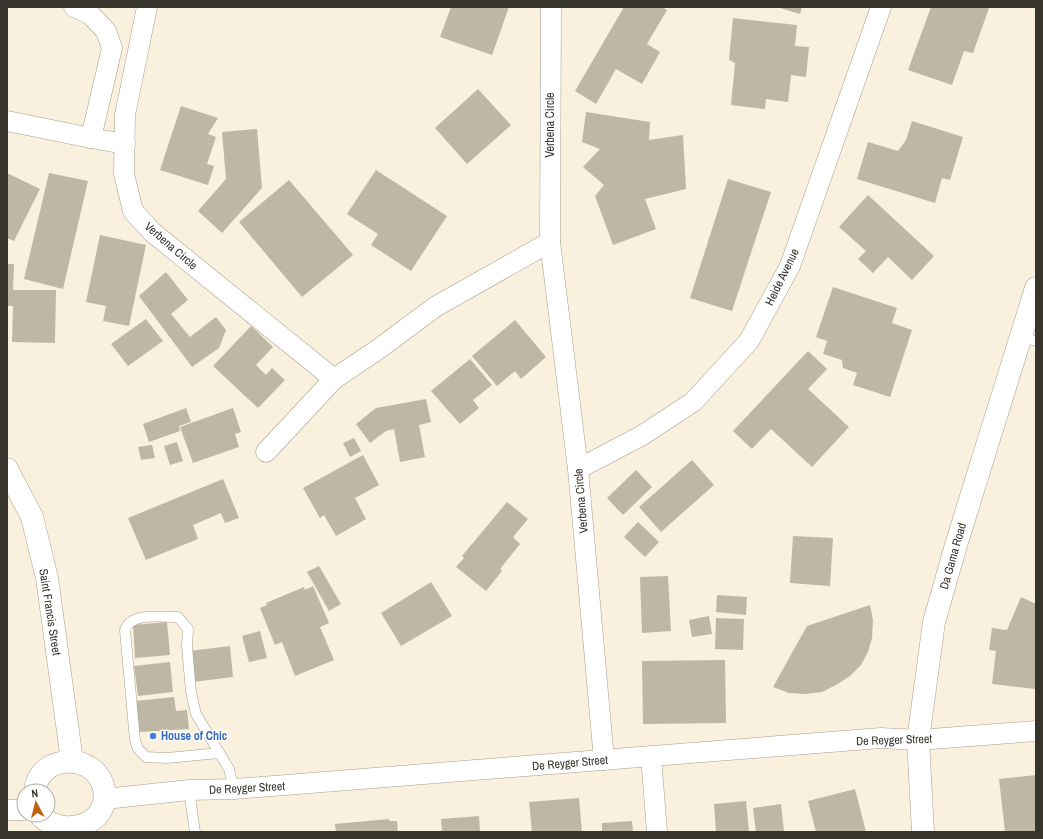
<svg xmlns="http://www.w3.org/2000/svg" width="1043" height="839" font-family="'Archivo Narrow',sans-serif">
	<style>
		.building { fill: #bfb7a5 }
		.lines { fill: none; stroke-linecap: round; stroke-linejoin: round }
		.service-casing { stroke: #a79f8d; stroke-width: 11 }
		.minor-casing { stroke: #a79f8d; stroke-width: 21 }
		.tertiary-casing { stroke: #a79f8d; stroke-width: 23 }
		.service { stroke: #fff; stroke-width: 10 }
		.minor { stroke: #fff; stroke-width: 20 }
		.tertiary { stroke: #fff; stroke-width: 22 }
		.shop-dot { fill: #3f7fe0; stroke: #fff; stroke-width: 1.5 }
		.labels { text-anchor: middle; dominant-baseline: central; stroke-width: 3; stroke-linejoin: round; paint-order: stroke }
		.street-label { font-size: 12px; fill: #37342c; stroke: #fff }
		.shop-label { font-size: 12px; font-weight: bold; fill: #366cbe; stroke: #fff; text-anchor: start }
	</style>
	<rect width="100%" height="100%" fill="#f9f0dd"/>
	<g class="building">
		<path d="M 451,7 L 509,7 L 492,55 L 440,37 Z"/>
		<path d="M 624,7 L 662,7 L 667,10 L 647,44 L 660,52 L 642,84 L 616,69 L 596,104 L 575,91 Z"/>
		<path d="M 777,7 L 802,7 L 800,14 Z"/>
		<path d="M 931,7 L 989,8 L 973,53 L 964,51 L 952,85 L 908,70 Z"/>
		<path d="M 733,18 L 797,25 L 795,46 L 809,47 L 806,77 L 791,75 L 788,102 L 766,99 L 765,109 L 731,105 L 735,63 L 729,60 Z"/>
		<path d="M 478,89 L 511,125 L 467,164 L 435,128 Z"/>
		<path d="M 181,106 L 218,118 L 208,134 L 216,137 L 207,164 L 214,166 L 208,185 L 160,170 Z"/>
		<path d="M 586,112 L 650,122 L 649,140 L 683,135 L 686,189 L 645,199 L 656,229 L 613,245 L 595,196 L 604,185 L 583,167 L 600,149 L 582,142 Z"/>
		<path d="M 912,121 L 963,137 L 950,180 L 942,178 L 935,203 L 857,179 L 868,142 L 898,151 L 906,140 Z"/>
		<path d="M 257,129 L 262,188 L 222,233 L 198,211 L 226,179 L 222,132 Z"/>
		<path d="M 376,170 L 447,216 L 411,271 L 371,245 L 378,234 L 347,214 Z"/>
		<path d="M 7,173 L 40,189 L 14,241 L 7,238 Z"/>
		<path d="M 49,173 L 88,181 L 63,289 L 24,279 Z"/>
		<path d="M 728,179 L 771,192 L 732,311 L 690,298 Z"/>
		<path d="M 289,180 L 353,255 L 302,297 L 239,222 Z"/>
		<path d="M 868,195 L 934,256 L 912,280 L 888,257 L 873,273 L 858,259 L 866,251 L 839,227 Z"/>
		<path d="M 100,235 L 146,245 L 129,326 L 103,321 L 106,306 L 86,302 Z"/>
		<path d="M 7,264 L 14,264 L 13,290 L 56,290 L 55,343 L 12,342 L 13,306 L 7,306 Z"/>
		<path d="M 166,272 L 188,300 L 171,314 L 190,337 L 216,317 L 226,330 L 219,348 L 192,367 L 139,296 Z"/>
		<path d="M 833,287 L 897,308 L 892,323 L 912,330 L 890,397 L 853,385 L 857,373 L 843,368 L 842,360 L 823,354 L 827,341 L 816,337 Z"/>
		<path d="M 146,319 L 163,341 L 128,366 L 111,344 Z"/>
		<path d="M 515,320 L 546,357 L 521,379 L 515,371 L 497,386 L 472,356 Z"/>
		<path d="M 251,326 L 273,347 L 256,365 L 266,375 L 272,368 L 285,380 L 258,408 L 213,366 Z"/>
		<path d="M 808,351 L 827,369 L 808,389 L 849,427 L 812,467 L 771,429 L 752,449 L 733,431 Z"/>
		<path d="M 470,359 L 492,385 L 473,400 L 479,408 L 460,424 L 431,391 Z"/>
		<path d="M 426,399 L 431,422 L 419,425 L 425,457 L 400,462 L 394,429 L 386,431 L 370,443 L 356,424 L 376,408 Z"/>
		<path d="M 186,408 L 191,422 L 179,426 L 180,431 L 149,442 L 143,424 Z"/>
		<path d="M 233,408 L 241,432 L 235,434 L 239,447 L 193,463 L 180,427 Z"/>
		<path d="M 354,438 L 361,451 L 350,457 L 343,443 Z"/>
		<path d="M 177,442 L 183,461 L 170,465 L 164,446 Z"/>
		<path d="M 152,445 L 155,458 L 141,460 L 138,447 Z"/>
		<path d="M 363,455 L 379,485 L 355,498 L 366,519 L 336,536 L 324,515 L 320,518 L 303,488 Z"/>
		<path d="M 692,460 L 714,485 L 661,532 L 639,507 Z"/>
		<path d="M 636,470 L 652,487 L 623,515 L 607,498 Z"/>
		<path d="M 223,479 L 239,518 L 225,523 L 221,513 L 193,525 L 198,539 L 146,560 L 128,518 Z"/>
		<path d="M 507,502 L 528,519 L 513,537 L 520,544 L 500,569 L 502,571 L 486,591 L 456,567 L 464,558 L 462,556 Z"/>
		<path d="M 638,522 L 659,542 L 645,557 L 624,537 Z"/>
		<path d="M 793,536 L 833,538 L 830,586 L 790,583 Z"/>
		<path d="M 319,566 L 341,604 L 329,611 L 307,572 Z"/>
		<path d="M 668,576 L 671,631 L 642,633 L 640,577 Z"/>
		<path d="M 431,582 L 452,616 L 401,646 L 381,613 Z"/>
		<path d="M 313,586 L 329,623 L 320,627 L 334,660 L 295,676 L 282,642 L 275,645 L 260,608 L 267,605 L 266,603 L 304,587 L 305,590 Z"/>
		<path d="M 717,595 L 747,597 L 746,615 L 716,612 Z"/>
		<path d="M 1021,597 L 1036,604 L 1035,689 L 992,684 L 996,651 L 989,650 L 992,628 L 1007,630 Z"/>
		<path d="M 870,605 L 873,620 L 872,638 L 868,652 L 861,665 L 850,676 L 836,685 L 822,692 L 805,694 L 789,693 L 773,687 L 807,626 Z"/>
		<path d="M 709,616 L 712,634 L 692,637 L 689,620 Z"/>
		<path d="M 716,618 L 744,619 L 743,650 L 715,649 Z"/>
		<path d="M 167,622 L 170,655 L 135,658 L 133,625 Z"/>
		<path d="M 260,631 L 267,658 L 249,662 L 242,636 Z"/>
		<path d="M 230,646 L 233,677 L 193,682 L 190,651 Z"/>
		<path d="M 725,660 L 726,723 L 643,724 L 642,661 Z"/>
		<path d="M 170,662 L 173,692 L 138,696 L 134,666 Z"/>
		<path d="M 174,697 L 176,711 L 187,710 L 189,729 L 139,732 L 135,701 Z"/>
		<path d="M 1036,775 L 1036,832 L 1005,832 L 999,779 Z"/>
		<path d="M 855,789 L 866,832 L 816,832 L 808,801 Z"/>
		<path d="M 579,798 L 582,832 L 532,832 L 529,802 Z"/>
		<path d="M 746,801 L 749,832 L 716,832 L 714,804 Z"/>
		<path d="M 781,804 L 784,832 L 756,832 L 753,808 Z"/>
		<path d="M 479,816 L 480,832 L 442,832 L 441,819 Z"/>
		<path d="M 389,819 L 389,821 L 397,821 L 398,832 L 336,832 L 335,824 Z"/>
		<path d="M 632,821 L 633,832 L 602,832 L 602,823 Z"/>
	</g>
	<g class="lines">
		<g class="service-casing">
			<g id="service">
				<path d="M 1021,337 L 1036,341"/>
				<path d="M 219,753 L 167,758 L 146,757 L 138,749 L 135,740 L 125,630 C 131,612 162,617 178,617 L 188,629 L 187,646 L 191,692 L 196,714 L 229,769 L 234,789"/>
				<path d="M 189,790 L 195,832"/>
			</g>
		</g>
		<g class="minor-casing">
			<g id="minor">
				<path d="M 74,7 L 90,14 L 106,31 L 112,48 L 91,138 L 125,144"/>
				<path d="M 147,7 L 125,115 L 124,174 L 133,211 L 152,232 L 334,379"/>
				<path d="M 551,7 L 550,242 L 578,469 L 604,760"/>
				<path d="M 7,121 L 91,138"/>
				<path d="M 266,452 L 334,379 L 380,348 L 435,307 L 550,242"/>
				<path d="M 578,469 L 641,436 L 693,402 L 749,341 L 790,266 L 881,7"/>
				<path d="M 651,756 L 657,832"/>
				<path d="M 105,799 L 189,790 L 234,789 L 881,738 L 918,740 L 1036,731"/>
				<path d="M 7,810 L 24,810"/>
			</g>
		</g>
		<g class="tertiary-casing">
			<g id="tertiary">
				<path d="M 7,469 L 32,517 L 47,578 L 72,761"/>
				<path d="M 35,791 C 38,753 97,752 104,789 C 111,826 61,839 40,815"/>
				<path d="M 923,832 L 918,740 L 934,622 L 956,545 L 1036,288"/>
			</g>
		</g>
		<use href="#service" class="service"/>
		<use href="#minor" class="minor"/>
		<use href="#tertiary" class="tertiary"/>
	</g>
	<circle class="shop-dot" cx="153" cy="736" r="4"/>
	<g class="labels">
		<g class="street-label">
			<text transform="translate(550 125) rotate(-90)">Verbena Circle</text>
			<text transform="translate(171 246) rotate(41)">Verbena Circle</text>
			<text transform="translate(782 277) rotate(-64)">Heide Avenue</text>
			<text transform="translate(581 501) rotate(-95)">Verbena Circle</text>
			<text transform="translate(953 556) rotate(-74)">Da Gama Road</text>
			<text transform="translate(50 612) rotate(81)">Saint Francis Street</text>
			<text transform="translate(894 740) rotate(-2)">De Reyger Street</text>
			<text transform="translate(570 763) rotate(-5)">De Reyger Street</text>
			<text transform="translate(247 788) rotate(-3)">De Reyger Street</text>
		</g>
		<g class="shop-label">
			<text x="161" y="736">House of Chic</text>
		</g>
	</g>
	<rect width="1043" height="839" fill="none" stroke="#37342c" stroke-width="16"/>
	<g transform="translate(36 803) rotate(353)"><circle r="19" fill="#ffffff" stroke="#afaeab"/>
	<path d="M0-3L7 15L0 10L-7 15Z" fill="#be630d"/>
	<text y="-6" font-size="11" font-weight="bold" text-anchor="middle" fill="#37342c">N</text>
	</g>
</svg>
